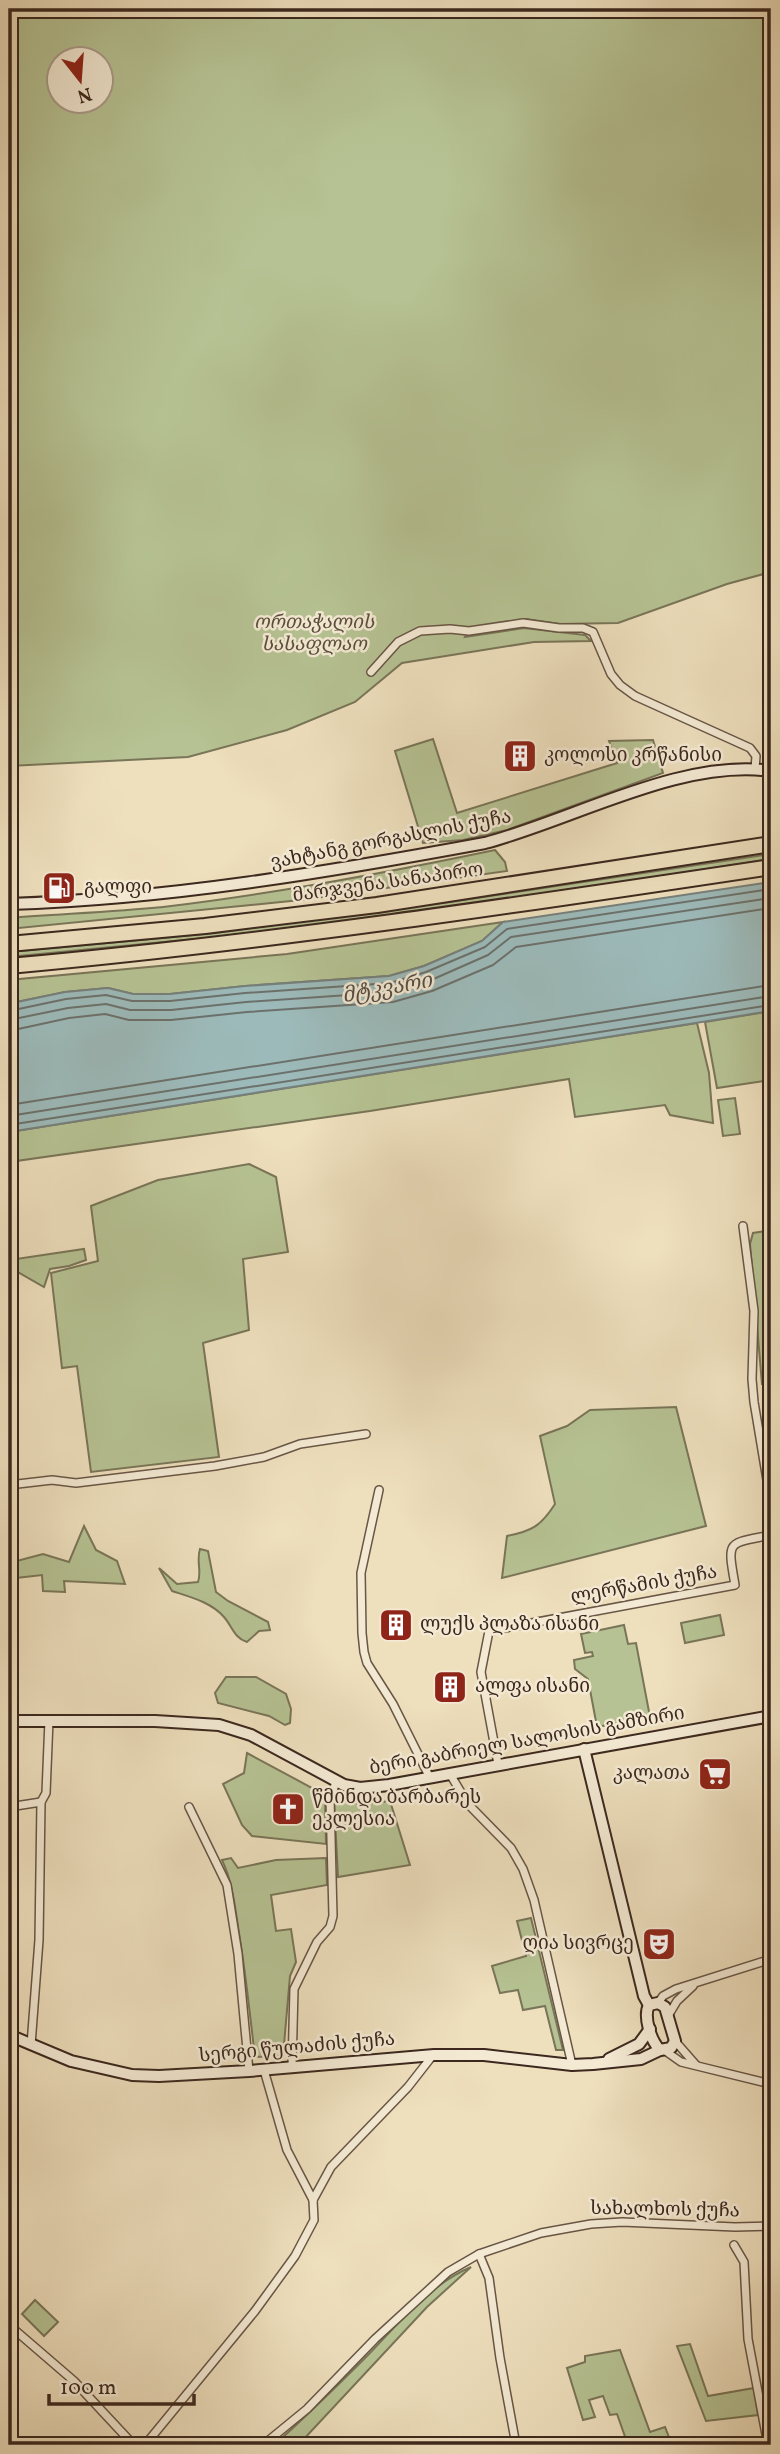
<svg xmlns="http://www.w3.org/2000/svg" width="780" height="2454" font-family="Vollkorn,'Noto Serif Georgian',serif">
	<style>
		.green { fill: #b6c293; stroke: #797558; stroke-width: 2; fill-rule: evenodd }
		.water { fill: #9cbaba; stroke: #76807c; stroke-width: 2 }
		.lines { fill: none; stroke-linecap: round; stroke-linejoin: round }
		.shore { stroke: #6c716c; stroke-width: 2 }
		.street-casing { stroke: #685646; stroke-width: 10 }
		.secondary-casing { stroke: #3c281e; stroke-width: 14 }
		.highway-casing { stroke: #3c281e; stroke-width: 18 }
		.street { stroke: #f4ead4; stroke-width: 7 }
		.secondary { stroke: #f4ead4; stroke-width: 10 }
		.highway { stroke: #eedfbd; stroke-width: 14 }
		.labels { text-anchor: middle; dominant-baseline: central; stroke-width: 5; stroke-linejoin: round; paint-order: stroke }
		.park-label { font-size: 19px; font-style: italic; fill: #5a4e3b; stroke: #f4ead4 }
		.poi-label { font-size: 19px; fill: #3c281e; stroke: #f4ead4; text-anchor: start }
		.street-label { font-size: 19px; fill: #3c281e; stroke: #f4ead4 }
		.water-label { font-size: 21px; font-style: italic; fill: #544c45; stroke: #f4ead4 }
	</style>
	<rect width="100%" height="100%" fill="#eedfbd"/>
	<filter id="stains"><feTurbulence type="fractalNoise" baseFrequency=".00286" numOctaves="4"/><feColorMatrix values="0 0 0 0 .2 0 0 0 0 .09 0 0 0 0 .02 0 0 0 .5 -.17"/></filter>
	<radialGradient id="worn" r=".72"><stop offset=".6" stop-color="#630" stop-opacity="0"/><stop offset="1" stop-color="#630" stop-opacity=".3"/></radialGradient>
	<g class="green">
		<path d="M 9,9 L 771,9 L 771,572 L 727,584 L 618,623 L 560,624 L 526,619 L 470,628 L 465,637 L 524,628 L 585,635 L 591,641 L 534,642 L 402,663 L 355,702 L 287,730 L 188,757 L 9,766 ZM 60,60 L 102,60 L 102,102 L 60,102 Z"/>
		<path d="M 433,739 L 457,813 L 617,763 L 609,741 L 653,740 L 663,773 L 507,830 L 463,840 L 423,843 L 395,751 Z"/>
		<path d="M 495,850 L 505,862 L 507,871 L 301,900 L 9,929 L 9,918 C 60,914 112,912 163,907 C 275,894 385,873 495,850 Z"/>
		<path d="M 771,854 L 771,859 L 452,909 L 216,937 L 9,957 L 9,952 L 215,933 L 450,902 Z"/>
		<path d="M 503,922 L 482,941 L 424,966 L 389,976 L 245,986 L 170,994 L 133,994 L 108,988 L 65,992 L 17,1002 L 9,1005 L 9,980 L 287,954 Z"/>
		<path d="M 771,1011 L 771,1080 L 717,1088 L 705,1022 Z"/>
		<path d="M 697,1023 L 709,1073 L 713,1123 L 670,1115 L 665,1105 L 575,1117 L 569,1079 L 370,1111 L 9,1162 L 9,1132 Z"/>
		<path d="M 735,1098 L 740,1134 L 723,1136 L 718,1100 Z"/>
		<path d="M 249,1164 L 276,1177 L 288,1252 L 243,1259 L 249,1330 L 203,1343 L 219,1457 L 91,1472 L 77,1366 L 62,1368 L 51,1273 L 98,1261 L 91,1206 L 158,1180 Z"/>
		<path d="M 771,1230 L 771,1385 L 762,1384 L 750,1244 L 753,1233 Z"/>
		<path d="M 84,1249 L 86,1260 L 69,1266 L 50,1269 L 44,1287 L 9,1267 L 9,1260 Z"/>
		<path d="M 676,1407 L 706,1526 L 502,1578 L 507,1536 C 532,1531 541,1526 555,1504 L 540,1436 L 567,1426 L 590,1410 Z"/>
		<path d="M 84,1526 L 96,1550 L 117,1561 L 125,1584 L 64,1581 L 65,1592 L 43,1591 L 42,1575 L 16,1578 L 9,1582 L 9,1563 L 43,1554 L 69,1562 Z"/>
		<path d="M 200,1549 L 208,1551 L 216,1592 L 228,1601 L 268,1622 L 270,1630 L 259,1631 L 247,1642 C 234,1638 232,1626 224,1617 C 211,1602 190,1597 172,1591 L 159,1568 L 177,1584 L 198,1582 C 202,1571 196,1561 200,1549 Z"/>
		<path d="M 720,1615 L 724,1635 L 685,1643 L 681,1623 Z"/>
		<path d="M 624,1625 L 628,1644 L 636,1643 L 650,1717 L 597,1727 L 588,1679 L 575,1669 L 574,1660 L 593,1656 L 592,1652 L 585,1653 L 581,1634 Z"/>
		<path d="M 226,1677 L 256,1677 L 286,1694 L 291,1709 L 290,1723 L 285,1725 L 269,1716 L 218,1703 L 215,1693 Z"/>
		<path d="M 247,1753 L 325,1795 L 326,1844 L 252,1836 L 242,1825 L 223,1784 L 244,1773 Z"/>
		<path d="M 334,1799 L 361,1804 L 390,1801 L 410,1865 L 338,1877 Z"/>
		<path d="M 231,1858 L 238,1868 L 276,1860 L 326,1858 L 327,1885 L 271,1895 L 276,1931 L 291,1929 L 296,1962 L 290,1976 L 283,2056 L 255,2057 C 250,2016 246,1975 239,1933 C 235,1908 233,1883 222,1860 Z"/>
		<path d="M 531,1918 L 563,2050 L 556,2050 L 545,2006 L 523,2010 L 518,1990 L 500,1993 L 492,1966 L 526,1956 L 517,1921 Z"/>
		<path d="M 471,2267 L 427,2307 L 303,2440 L 296,2445 L 274,2445 C 307,2416 337,2386 368,2355 C 399,2323 430,2284 471,2267 Z"/>
		<path d="M 35,2300 L 58,2322 L 44,2336 L 22,2314 Z"/>
		<path d="M 690,2344 L 708,2396 L 754,2388 L 758,2415 L 706,2421 L 677,2346 Z"/>
		<path d="M 620,2350 L 650,2432 L 665,2427 L 672,2445 L 628,2445 L 617,2414 L 610,2415 L 603,2396 L 589,2400 L 595,2417 L 583,2420 L 567,2368 L 585,2362 L 585,2356 Z"/>
	</g>
	<path class="water" d="M 771,882 L 771,1011 L 9,1132 L 9,1005 L 17,1002 L 65,992 L 108,988 L 133,994 L 170,994 L 245,986 L 389,976 L 424,966 L 482,941 L 503,922 Z"/>
	<g class="lines">
		<g class="shore">
			<path d="M 9,1011 L 66,999 L 106,995 L 132,1001 L 170,1001 L 245,993 L 390,983 L 426,972 L 485,947 L 507,929 L 771,889"/>
			<path d="M 9,1020 L 68,1008 L 106,1004 L 130,1010 L 171,1010 L 246,1002 L 392,992 L 429,981 L 488,955 L 511,937 L 771,898"/>
			<path d="M 9,1031 L 69,1018 L 105,1014 L 129,1020 L 171,1020 L 247,1012 L 393,1002 L 432,991 L 493,965 L 516,947 L 771,908"/>
			<path d="M 9,1105 L 771,985"/>
			<path d="M 9,1116 L 771,996"/>
			<path d="M 9,1125 L 771,1005"/>
		</g>
		<g class="street-casing">
			<g id="street">
				<path d="M 371,672 L 398,642 L 420,631 L 450,629 L 469,631 L 523,623 L 559,628 L 583,628 L 593,632 L 611,674 L 620,685 L 635,696 L 750,748 L 756,756 L 755,769"/>
				<path d="M 743,1226 L 754,1311 L 752,1379 L 754,1402 L 771,1504"/>
				<path d="M 9,1485 L 52,1480 L 76,1483 L 215,1466 L 264,1457 L 300,1444 L 366,1434"/>
				<path d="M 379,1490 L 361,1573 L 362,1633 L 364,1652 L 367,1663 L 393,1704 L 430,1778"/>
				<path d="M 498,1764 L 481,1672 L 489,1631 L 735,1585 C 727,1539 727,1544 771,1535"/>
				<path d="M 450,1774 L 468,1804 L 511,1848 L 523,1869 L 534,1900 L 572,2065"/>
				<path d="M 9,1807 L 41,1802"/>
				<path d="M 189,1807 L 227,1885 L 238,1954 L 249,2071"/>
				<path d="M 658,2003 L 663,1996 L 676,1989 L 771,1959"/>
				<path d="M 668,2016 L 677,2001 L 693,1986"/>
				<path d="M 675,2041 L 696,2065"/>
				<path d="M 31,2045 L 39,1940 L 41,1802 L 46,1793 L 49,1720"/>
				<path d="M 664,2050 L 681,2062 L 771,2084"/>
				<path d="M 292,2067 L 294,1989 L 317,1942 L 330,1927 L 333,1916 L 330,1799 L 336,1782"/>
				<path d="M 264,2070 L 287,2150 L 313,2200"/>
				<path d="M 734,2245 L 744,2262 L 748,2339 L 768,2445"/>
				<path d="M 479,2254 L 489,2278 L 500,2358 L 516,2445"/>
				<path d="M 9,2325 L 74,2381 L 129,2440 L 132,2445"/>
				<path d="M 145,2445 L 255,2311 L 295,2256 L 314,2220 L 313,2200 L 331,2167 L 408,2087 L 433,2055"/>
				<path d="M 263,2445 L 307,2409 L 375,2339 L 448,2272 L 479,2254 L 541,2233 L 591,2224 L 622,2222 L 735,2227 L 771,2226"/>
			</g>
		</g>
		<g class="secondary-casing">
			<g id="secondary">
				<path d="M 9,904 C 169,899 328,872 485,843 C 573,820 681,758 771,771"/>
				<path d="M 9,1721 L 155,1721 L 219,1725 L 251,1735 L 344,1785 L 360,1788 L 389,1785 L 771,1716"/>
				<path d="M 584,1749 L 644,1996 L 649,2005"/>
				<path d="M 649,2005 L 658,2003 L 665,2007 L 675,2041 L 671,2048 L 660,2050"/>
				<path d="M 649,2005 C 643,2017 651,2041 660,2050"/>
				<path d="M 9,2035 L 71,2061 L 132,2075 L 159,2076 L 249,2071 L 434,2055 L 484,2055 L 572,2065 L 593,2064 L 641,2059 L 660,2050"/>
				<path d="M 609,2059 L 639,2044 L 650,2029"/>
			</g>
		</g>
		<g class="highway-casing">
			<g id="highway">
				<path d="M 9,944 L 205,926 L 377,905 L 771,844"/>
				<path d="M 9,966 C 264,943 518,905 771,867"/>
			</g>
		</g>
		<use href="#street" class="street"/>
		<use href="#secondary" class="secondary"/>
		<use href="#highway" class="highway"/>
	</g>
	<defs>
		<g id="building-square" transform="scale(1.75)"><rect x="-9" y="-9" width="18" height="18" rx="4" fill="#8f2418" stroke="#f4ead4"/><path d="M-4-6H4V6H1V3H-1V6H-4ZM-2.5-4.3h1.7v1.8h-1.7ZM.8-4.3h1.7v1.8H.8ZM-2.5-1h1.7V.8h-1.7ZM.8-1h1.7V.8H.8Z" fill="#fff"/></g>
		<g id="fuel-square" transform="scale(1.75)"><rect x="-9" y="-9" width="18" height="18" rx="4" fill="#8f2418" stroke="#f4ead4"/><path d="M-5.5-6h7V0h2V4h1.3V-2.5L3-4.5l.8-.8L6-3V5H2.5V1h-1V6h-7ZM-4.2-4.7v3.2H.2V-4.7Z" fill="#fff"/></g>
		<g id="supermarket-square" transform="scale(1.75)"><rect x="-9" y="-9" width="18" height="18" rx="4" fill="#8f2418" stroke="#f4ead4"/><path d="M-6-5.5h2.5l.6 2H6L4.5 2H-2.5L-4.4-4H-6ZM-1.5 3.2a1.3 1.3 0 1 0 .1 0ZM3 3.2a1.3 1.3 0 1 0 .1 0Z" fill="#fff"/></g>
		<g id="church-square" transform="scale(1.75)"><rect x="-9" y="-9" width="18" height="18" rx="4" fill="#8f2418" stroke="#f4ead4"/><path d="M-1.2-6h2.4v3.5h3.3v2.4h-3.3V6h-2.4V-.1h-3.3v-2.4h3.3Z" fill="#fff"/></g>
		<g id="theatre-square" transform="scale(1.75)"><rect x="-9" y="-9" width="18" height="18" rx="4" fill="#8f2418" stroke="#f4ead4"/><path d="M-5-5.5Q0-4 5-5.5V0Q5 5 0 6Q-5 5-5 0ZM-3.3-2.5H-1v1.5H-3.3ZM1-2.5H3.3v1.5H1ZM-2.8 1Q0 5.5 2.8 1Z" fill="#fff"/></g>
	</defs>
	<g fill-rule="evenodd">
		<use href="#building-square" x="520" y="756"/>
		<use href="#fuel-square" x="59" y="888"/>
		<use href="#building-square" x="396" y="1625"/>
		<use href="#building-square" x="450" y="1687"/>
		<use href="#supermarket-square" x="715" y="1774"/>
		<use href="#church-square" x="288" y="1809"/>
		<use href="#theatre-square" x="659" y="1944"/>
	</g>
	<g class="labels">
		<g class="park-label">
			<text x="314" y="623">ორთაჭალის<tspan x="314" dy="22">სასაფლაო</tspan></text>
		</g>
		<g class="poi-label">
			<text x="544" y="756">კოლოსი კრწანისი</text>
			<text x="84" y="888">გალფი</text>
			<text x="420" y="1625">ლუქს პლაზა ისანი</text>
			<text x="475" y="1687">ალფა ისანი</text>
			<text x="690" y="1774" text-anchor="end">კალათა</text>
			<text x="312" y="1798">წმინდა ბარბარეს<tspan x="312" dy="22">ეკლესია</tspan></text>
			<text x="634" y="1944" text-anchor="end">ღია სივრცე</text>
		</g>
		<g class="street-label">
			<text transform="translate(391 840) rotate(-11)">ვახტანგ გორგასლის ქუჩა</text>
			<text transform="translate(388 883) rotate(-8)">მარჯვენა სანაპირო</text>
			<text transform="translate(644 1585) rotate(-10)">ლერწამის ქუჩა</text>
			<text transform="translate(527 1741) rotate(-10)">ბერი გაბრიელ სალოსის გამზირი</text>
			<text transform="translate(297 2048) rotate(-5)">სერგი წულაძის ქუჩა</text>
			<text transform="translate(665 2210) rotate(1)">სახალხოს ქუჩა</text>
		</g>
		<g class="water-label">
			<text transform="translate(387 989) rotate(-10)">მტკვარი</text>
		</g>
	</g>
	<rect width="780" height="2454" fill="none" stroke="#eedfbd" stroke-width="35"/>
	<rect x="10" y="10" width="759" height="2433" fill="none" stroke="#3c281e" stroke-width="3.5"/>
	<rect x="18" y="18" width="745" height="2419" fill="none" stroke="#3c281e" stroke-width="2"/>
	<g transform="translate(80 80) rotate(163)"><circle r="33" fill="#f4ead4" stroke="#aa9c8b" stroke-width="2"/>
	<path d="M0-5L12 26L0 18L-12 26Z" fill="#8f2418"/>
	<text y="-10" font-size="19" font-weight="bold" text-anchor="middle" fill="#3c281e">N</text>
	</g>
	<path d="M49 2394v10h145v-10" fill="none" stroke="#3c281e" stroke-width="3.5"/>
	<text x="60" y="2394" font-size="21" fill="#3c281e" stroke="#f4ead4" stroke-width="5" paint-order="stroke">100 m</text>
	<rect width="100%" height="100%" filter="url(#stains)"/>
	<rect width="100%" height="100%" fill="url(#worn)"/>
</svg>
